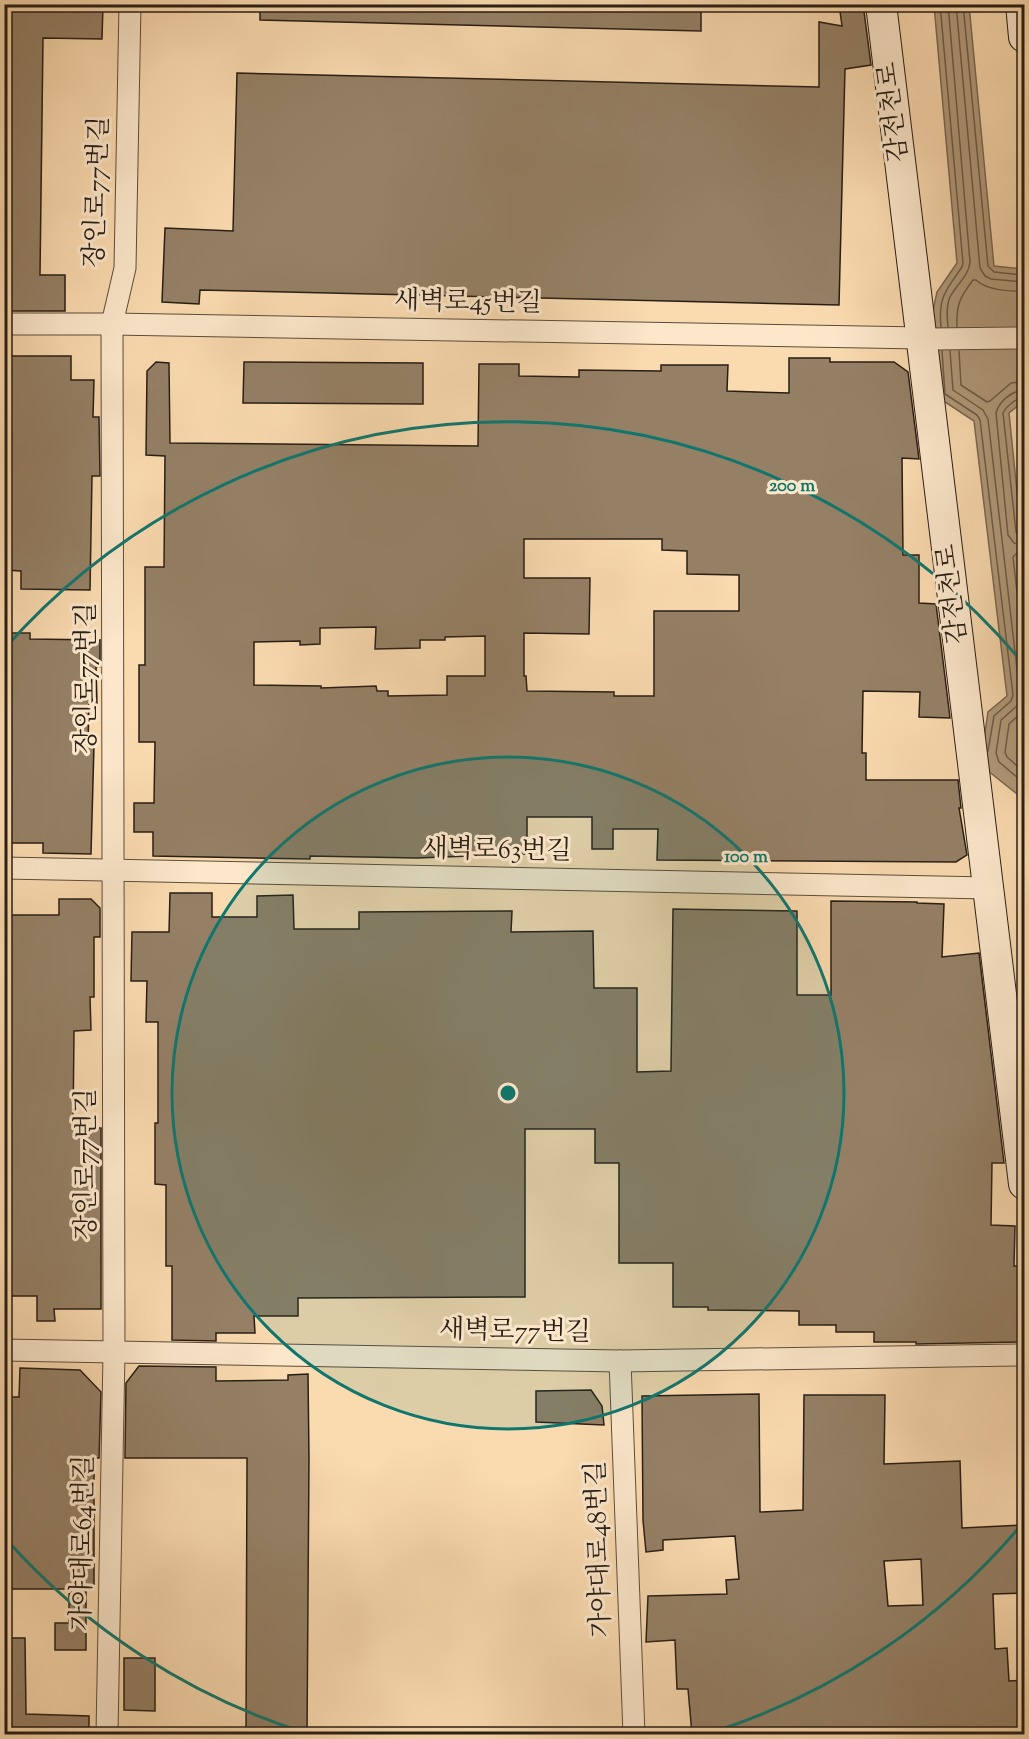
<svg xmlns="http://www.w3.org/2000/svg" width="1029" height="1739" font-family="'Sorts Mill Goudy','Noto Serif KR',serif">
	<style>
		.water { fill: #b29a7b; stroke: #7a6853; stroke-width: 1.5 }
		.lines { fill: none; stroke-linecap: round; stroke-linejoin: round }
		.shore { stroke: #6c5c48; stroke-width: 1.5 }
		.building { fill: #958066; stroke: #271e16; stroke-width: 1.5; fill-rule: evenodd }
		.street-casing { stroke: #5c4d3c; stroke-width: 23 }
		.secondary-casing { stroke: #271e16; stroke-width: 32 }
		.street { stroke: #fce7cb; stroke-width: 21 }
		.secondary { stroke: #fce7cb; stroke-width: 30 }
		.ring { fill: none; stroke: #0f766e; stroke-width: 3 }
		.labels { text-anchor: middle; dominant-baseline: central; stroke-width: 6; stroke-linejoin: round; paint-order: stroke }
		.street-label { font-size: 26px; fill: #271e16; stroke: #fce7cb }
		.centre { fill: #0f766e; stroke: #fce7cb; stroke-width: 3 }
		.ring-label { font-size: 18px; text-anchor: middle; font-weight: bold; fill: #0f766e; stroke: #fce7cb; stroke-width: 6; stroke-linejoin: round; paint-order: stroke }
	</style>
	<rect width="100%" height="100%" fill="#fadaaf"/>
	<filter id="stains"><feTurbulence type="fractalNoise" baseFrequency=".00333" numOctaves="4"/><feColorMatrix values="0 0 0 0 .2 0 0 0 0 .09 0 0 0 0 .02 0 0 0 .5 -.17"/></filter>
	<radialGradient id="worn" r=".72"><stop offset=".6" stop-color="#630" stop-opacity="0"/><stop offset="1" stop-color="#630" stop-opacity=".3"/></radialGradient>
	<path class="water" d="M 934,5 L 969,5 L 994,266 L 1024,269 L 1024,401 L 1009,413 L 1024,560 L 1024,821 L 1023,810 L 1017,794 L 987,770 L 982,754 L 988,712 L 1007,696 L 974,421 L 939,398 L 933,310 L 937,292 L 957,263 Z"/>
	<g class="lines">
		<g class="shore">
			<path d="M 940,4 L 963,263 L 962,267 C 946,290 938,297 941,327"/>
			<path d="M 948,4 L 970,262 C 969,276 956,285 950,297 C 946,306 947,317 948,327"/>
			<path d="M 956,4 L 980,268 L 985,276 L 991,279 L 1024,282"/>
			<path d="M 963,4 L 988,266 L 994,272 L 1024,275"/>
			<path d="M 957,327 C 956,305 960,297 973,280 L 976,280 C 988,291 1009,291 1024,291"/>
			<path d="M 942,351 L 945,394 L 977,415 L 980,420 L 1013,695 L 1011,701 L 994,716 L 988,751"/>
			<path d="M 950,351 L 953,390 L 983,410 L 988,419 L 1020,695 L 1018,705 L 1001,720 L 996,753 L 999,762 L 1024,783"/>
			<path d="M 959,351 L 961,385 L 987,402 L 990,401 L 1011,383 L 1024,381"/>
			<path d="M 1024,390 C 1012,391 999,401 996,413 L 1008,535 L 1014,543 L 1024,546"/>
			<path d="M 1024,397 C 1017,398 1006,406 1003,413 L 1016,532 L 1019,537 L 1024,539"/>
			<path d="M 1024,555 L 1016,554 L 1013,557 L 1024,654"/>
			<path d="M 1024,710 L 1009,724 L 1005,752 L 1007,757 L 1024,772"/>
		</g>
	</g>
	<g class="building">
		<path d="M 4,4 L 103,4 L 102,39 L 43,38 L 40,275 L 65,275 L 65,311 L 9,311 L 9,257 L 4,257 Z"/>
		<path d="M 260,4 L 701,4 L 701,31 L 260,20 Z"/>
		<path d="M 839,4 L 863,4 L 871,65 L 845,69 L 839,305 L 200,290 L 199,304 L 162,302 L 165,228 L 233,231 L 237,73 L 819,87 L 819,22 L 842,26 Z"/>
		<path d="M 4,356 L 71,356 L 71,380 L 94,380 L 93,417 L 99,417 L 100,476 L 92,476 L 90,590 L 21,589 L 21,571 L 4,570 Z"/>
		<path d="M 789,358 L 830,358 L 830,362 L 894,362 L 908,372 L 919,459 L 902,458 L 903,555 L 919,555 L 919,603 L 936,604 L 950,718 L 919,717 L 920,692 L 863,691 L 862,753 L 866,753 L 866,780 L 958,780 L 961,808 L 959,808 L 967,855 L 956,862 L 657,860 L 658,829 L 613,829 L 613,849 L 592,849 L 592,817 L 527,817 L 527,854 L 469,854 L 469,856 L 417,858 L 310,856 L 310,859 L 153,856 L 153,832 L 134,832 L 134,803 L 154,803 L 155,742 L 139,742 L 139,665 L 145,665 L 145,567 L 164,567 L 165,456 L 146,455 L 147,371 L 156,362 L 169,363 L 170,443 L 478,446 L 479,364 L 519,364 L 519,376 L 579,377 L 579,370 L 661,371 L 661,365 L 728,365 L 727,391 L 789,393 ZM 524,539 L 662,539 L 662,550 L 687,551 L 687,574 L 739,575 L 739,611 L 654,611 L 654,696 L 614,696 L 614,692 L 527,691 L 526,676 L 524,676 L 524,633 L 589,634 L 590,578 L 524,578 ZM 376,627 L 375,649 L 420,648 L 420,640 L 445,640 L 445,637 L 485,636 L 485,676 L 447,676 L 447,695 L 388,696 L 388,691 L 377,691 L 376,686 L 321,688 L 321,686 L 254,685 L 254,642 L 300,641 L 300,645 L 320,644 L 320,628 Z"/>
		<path d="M 244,362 L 423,363 L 423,404 L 243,403 Z"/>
		<path d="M 4,633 L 30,633 L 30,639 L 100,640 L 100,667 L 96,667 L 97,704 L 89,704 L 88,745 L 94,745 L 91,854 L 43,853 L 43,843 L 4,843 Z"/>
		<path d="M 170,893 L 212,893 L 212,917 L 257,917 L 257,896 L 293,895 L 294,929 L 359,929 L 359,912 L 512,911 L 511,932 L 593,931 L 594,988 L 637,988 L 637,1072 L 671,1071 L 673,909 L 797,911 L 797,995 L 831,995 L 831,901 L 917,902 L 917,903 L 944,904 L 942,957 L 979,953 L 1004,1163 L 992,1163 L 991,1225 L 1015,1226 L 1014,1266 L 1024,1266 L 1024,1342 L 916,1344 L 916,1342 L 874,1342 L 874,1332 L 836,1332 L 836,1325 L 799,1325 L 799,1311 L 708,1310 L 708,1307 L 673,1307 L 673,1263 L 619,1263 L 619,1163 L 595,1163 L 595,1129 L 525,1129 L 525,1297 L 298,1298 L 298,1316 L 254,1316 L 255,1333 L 216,1333 L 216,1341 L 172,1340 L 172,1266 L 166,1266 L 166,1185 L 155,1184 L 155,1123 L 158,1123 L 158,1022 L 146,1022 L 147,981 L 131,981 L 132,932 L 169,932 Z"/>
		<path d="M 59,899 L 91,899 L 100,908 L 100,937 L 94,937 L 94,997 L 90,997 L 91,1030 L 74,1031 L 73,1128 L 101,1128 L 101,1309 L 54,1309 L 55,1321 L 37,1321 L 37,1296 L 4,1296 L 4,915 L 59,915 Z"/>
		<path d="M 139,1366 L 216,1367 L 216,1381 L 288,1380 L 288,1375 L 308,1374 L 309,1459 L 307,1734 L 246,1734 L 247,1458 L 125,1458 L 126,1383 Z"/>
		<path d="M 20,1368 L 80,1370 L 101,1392 L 99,1458 L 95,1458 L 94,1476 L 94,1589 L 86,1589 L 86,1650 L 55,1650 L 55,1623 L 69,1623 L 69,1589 L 4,1589 L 4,1397 L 19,1397 Z"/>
		<path d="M 591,1390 L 602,1406 L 604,1425 L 536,1422 L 536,1391 Z"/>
		<path d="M 759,1394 L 760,1512 L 803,1510 L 804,1395 L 885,1395 L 884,1464 L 960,1461 L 962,1528 L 1024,1525 L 1024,1593 L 993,1594 L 995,1649 L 1007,1648 L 1009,1681 L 1024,1680 L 1024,1734 L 692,1734 L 688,1689 L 677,1689 L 675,1640 L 646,1642 L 648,1596 L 727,1594 L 726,1580 L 739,1579 L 735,1536 L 663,1540 L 663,1550 L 646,1552 L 643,1520 L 642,1396 ZM 921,1559 L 923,1605 L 888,1606 L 884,1561 Z"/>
		<path d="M 4,1638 L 25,1638 L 26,1714 L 89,1716 L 89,1734 L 4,1734 Z"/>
		<path d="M 124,1658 L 155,1658 L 155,1711 L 124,1710 Z"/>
	</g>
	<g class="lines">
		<g class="street-casing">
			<g id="street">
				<path d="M 4,324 L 112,324 L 922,338 L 931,339 L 1024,338"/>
				<path d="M 4,868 L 988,888"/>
				<path d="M 4,1350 L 620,1361 L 1024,1355"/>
				<path d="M 620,1361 L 634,1734"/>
				<path d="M 107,1734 L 114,1353 L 112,324 L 125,268 L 130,4"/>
			</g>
		</g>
		<g class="secondary-casing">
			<g id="secondary">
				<path d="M 881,4 L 1024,1184"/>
				<path d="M 1021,4 L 1024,37"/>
			</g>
		</g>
		<use href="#street" class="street"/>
		<use href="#secondary" class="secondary"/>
	</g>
	<circle cx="508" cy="1093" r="336" fill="#0f766e" fill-opacity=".12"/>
	<g class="ring">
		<circle cx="508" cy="1093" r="336"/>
		<path d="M1022 1524A671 671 0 0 1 710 1733M306 1733A671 671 0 0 1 5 1538M5 648A671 671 0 0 1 1022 662"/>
	</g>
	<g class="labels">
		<g class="street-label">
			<text transform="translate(894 112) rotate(-97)">감전천로</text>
			<text transform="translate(98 192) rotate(-88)">장인로77번길</text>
			<text transform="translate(468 303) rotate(1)">새벽로45번길</text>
			<text transform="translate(953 594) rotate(-97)">감전천로</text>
			<text transform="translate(87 678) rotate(-90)">장인로77번길</text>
			<text transform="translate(497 851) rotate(1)">새벽로63번길</text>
			<text transform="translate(87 1164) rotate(-90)">장인로77번길</text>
			<text transform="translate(515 1332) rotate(1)">새벽로77번길</text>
			<text transform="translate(84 1543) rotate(-89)">가야대로64번길</text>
			<text transform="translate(600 1549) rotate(-92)">가야대로48번길</text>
		</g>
	</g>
	<circle cx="508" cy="1093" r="9" class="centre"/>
	<g class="ring-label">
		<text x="792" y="491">200 m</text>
		<text x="746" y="862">100 m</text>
	</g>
	<rect width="1029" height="1739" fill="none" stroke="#fadaaf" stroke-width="24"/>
	<rect x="6" y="6" width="1017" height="1727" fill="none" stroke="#271e16" stroke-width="3"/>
	<rect x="12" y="12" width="1005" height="1715" fill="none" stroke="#271e16" stroke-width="1.5"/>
	<rect width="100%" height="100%" filter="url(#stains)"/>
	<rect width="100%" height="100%" fill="url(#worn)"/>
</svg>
